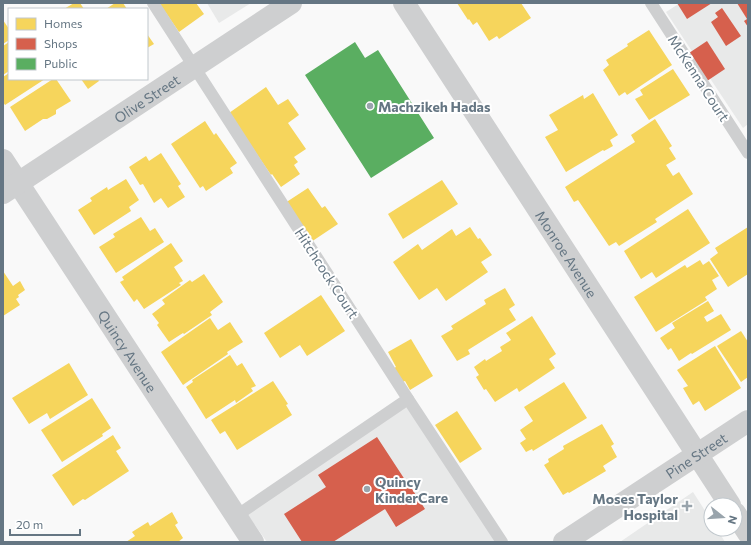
<svg xmlns="http://www.w3.org/2000/svg" width="751" height="545" font-family="Commissioner,sans-serif">
	<style>
		.built { fill: #e8e9e9 }
		.homes { fill: #f6d55c }
		.shops { fill: #d6604d }
		.public { fill: #5aae61 }
		.lines { fill: none; stroke-linecap: round; stroke-linejoin: round }
		.service { stroke: #cecfd0; stroke-width: 12 }
		.minor { stroke: #cecfd0; stroke-width: 22 }
		.poi-dot { fill: #99a4ac; stroke: #fff; stroke-width: 1.5 }
		.labels { text-anchor: middle; dominant-baseline: central; stroke-width: 4; stroke-linejoin: round; paint-order: stroke }
		.street-label { font-size: 14px; fill: #657683; stroke: #fff }
		.poi-label { font-size: 14px; font-weight: bold; fill: #657683; stroke: #fff; text-anchor: start }
	</style>
	<rect width="100%" height="100%" fill="#f9f9f9"/>
	<g class="built">
		<path d="M 207,3 L 251,3 L 219,23 Z"/>
		<path d="M 680,3 L 748,3 L 748,124 L 743,128 L 666,12 Z"/>
		<path d="M 406,405 L 496,542 L 267,542 L 247,514 Z"/>
		<path d="M 693,492 L 711,520 L 711,529 L 717,529 L 725,542 L 620,542 Z"/>
	</g>
	<g class="homes">
		<path d="M 74,3 L 80,3 L 84,9 L 64,9 Z"/>
		<path d="M 115,3 L 123,3 L 127,9 L 106,9 Z"/>
		<path d="M 154,3 L 196,3 L 204,14 L 179,32 L 166,13 Z"/>
		<path d="M 457,3 L 521,3 L 531,18 L 499,39 L 497,36 L 489,41 L 477,22 L 473,25 L 469,19 L 468,20 Z"/>
		<path d="M 3,20 L 9,29 L 9,40 L 3,44 Z"/>
		<path d="M 649,30 L 672,65 L 627,95 L 625,92 L 619,96 L 603,70 L 609,65 L 606,60 L 628,46 L 627,44 Z"/>
		<path d="M 147,34 L 154,44 L 147,48 Z"/>
		<path d="M 9,42 L 9,71 L 3,75 L 3,46 Z"/>
		<path d="M 673,69 L 690,95 L 649,120 L 635,99 L 643,95 L 640,90 Z"/>
		<path d="M 9,73 L 9,79 L 45,79 L 5,105 L 3,102 L 3,77 Z"/>
		<path d="M 53,79 L 56,79 L 71,101 L 56,110 L 56,114 L 47,119 L 43,119 L 25,131 L 10,107 Z"/>
		<path d="M 81,79 L 98,79 L 99,81 L 88,89 Z"/>
		<path d="M 266,87 L 278,105 L 288,99 L 299,115 L 288,123 L 306,149 L 294,157 L 298,162 L 294,165 L 300,174 L 281,187 L 272,174 L 271,175 L 229,113 Z"/>
		<path d="M 593,93 L 618,135 L 610,140 L 613,146 L 604,151 L 603,150 L 566,172 L 545,137 L 558,130 L 549,115 L 583,95 L 584,99 Z"/>
		<path d="M 655,119 L 672,146 L 669,148 L 676,159 L 666,165 L 673,176 L 679,172 L 693,194 L 655,219 L 657,222 L 619,246 L 616,242 L 609,246 L 578,200 L 574,202 L 565,187 L 635,142 L 631,135 Z"/>
		<path d="M 205,121 L 214,135 L 216,133 L 237,163 L 230,168 L 233,173 L 206,191 L 203,186 L 200,188 L 171,144 Z"/>
		<path d="M 161,153 L 181,184 L 178,186 L 185,197 L 168,208 L 161,198 L 154,203 L 143,184 L 140,185 L 129,167 L 146,156 L 149,161 Z"/>
		<path d="M 126,179 L 139,200 L 129,207 L 131,211 L 94,235 L 78,210 L 92,201 L 90,198 L 107,187 L 108,190 Z"/>
		<path d="M 442,180 L 458,204 L 403,239 L 388,214 Z"/>
		<path d="M 308,188 L 322,208 L 325,206 L 338,224 L 311,242 L 285,203 Z"/>
		<path d="M 688,209 L 710,243 L 656,278 L 652,272 L 641,279 L 624,251 Z"/>
		<path d="M 141,217 L 150,231 L 155,228 L 164,242 L 116,273 L 99,247 L 115,237 L 113,234 Z"/>
		<path d="M 470,227 L 478,239 L 480,238 L 492,255 L 481,262 L 488,272 L 446,301 L 437,288 L 419,300 L 393,262 L 418,244 L 422,250 L 452,229 L 456,236 Z"/>
		<path d="M 748,227 L 748,274 L 728,287 L 710,259 L 718,253 L 715,248 Z"/>
		<path d="M 171,243 L 183,261 L 174,267 L 183,281 L 179,283 L 181,285 L 144,309 L 137,299 L 134,302 L 120,282 L 124,280 L 122,277 Z"/>
		<path d="M 700,260 L 703,265 L 709,261 L 719,276 L 712,280 L 717,289 L 705,297 L 707,300 L 656,332 L 634,297 L 685,265 L 687,268 Z"/>
		<path d="M 3,271 L 13,286 L 20,281 L 25,290 L 18,295 L 19,297 L 16,299 L 20,305 L 3,316 Z"/>
		<path d="M 204,274 L 223,302 L 210,312 L 212,315 L 184,334 L 183,333 L 169,342 L 157,325 L 159,323 L 152,314 L 165,304 L 162,300 L 190,280 L 192,282 Z"/>
		<path d="M 505,288 L 515,305 L 509,309 L 516,320 L 468,350 L 470,354 L 457,361 L 441,336 L 453,329 L 451,326 L 486,304 L 484,300 Z"/>
		<path d="M 321,295 L 345,331 L 307,356 L 300,345 L 280,358 L 264,333 Z"/>
		<path d="M 708,301 L 714,311 L 704,317 L 707,322 L 721,314 L 731,330 L 692,354 L 691,353 L 679,361 L 671,348 L 668,350 L 660,338 L 675,328 L 672,323 Z"/>
		<path d="M 532,316 L 556,354 L 549,359 L 555,368 L 519,392 L 517,388 L 495,402 L 486,389 L 484,390 L 476,377 L 479,375 L 474,367 L 485,359 L 486,361 L 502,351 L 500,347 L 511,340 L 506,333 Z"/>
		<path d="M 210,318 L 218,330 L 230,322 L 243,342 L 227,352 L 228,354 L 183,385 L 161,352 Z"/>
		<path d="M 741,331 L 748,342 L 748,377 L 741,382 L 717,346 Z"/>
		<path d="M 411,339 L 433,376 L 410,390 L 405,381 L 400,383 L 392,369 L 396,367 L 388,352 Z"/>
		<path d="M 715,346 L 741,388 L 705,411 L 699,401 L 693,405 L 683,388 L 688,386 L 677,370 Z"/>
		<path d="M 230,355 L 237,366 L 242,363 L 256,386 L 251,388 L 253,391 L 236,403 L 235,400 L 206,419 L 186,387 L 193,382 L 192,380 Z"/>
		<path d="M 69,363 L 88,395 L 50,419 L 47,413 L 29,424 L 12,398 Z"/>
		<path d="M 273,381 L 288,404 L 286,405 L 292,415 L 237,450 L 225,431 L 220,434 L 211,420 Z"/>
		<path d="M 564,382 L 587,418 L 533,451 L 532,449 L 526,452 L 520,443 L 526,439 L 520,430 L 533,421 L 524,407 Z"/>
		<path d="M 92,398 L 111,428 L 102,434 L 103,436 L 62,462 L 41,430 Z"/>
		<path d="M 457,411 L 482,449 L 460,463 L 435,425 Z"/>
		<path d="M 602,424 L 614,444 L 611,446 L 617,457 L 603,466 L 606,471 L 569,493 L 568,492 L 563,495 L 544,465 L 549,462 L 548,459 L 564,449 L 563,446 Z"/>
		<path d="M 113,435 L 121,448 L 116,451 L 129,471 L 85,500 L 83,499 L 73,506 L 52,475 Z"/>
		<path d="M 172,512 L 178,523 L 175,525 L 183,538 L 178,542 L 126,542 L 135,536 L 132,532 L 148,522 L 150,526 Z"/>
	</g>
	<g class="shops">
		<path d="M 677,3 L 712,3 L 687,19 Z"/>
		<path d="M 737,3 L 748,3 L 748,27 L 744,21 L 747,19 Z"/>
		<path d="M 722,8 L 741,36 L 726,46 L 711,22 L 718,17 L 715,13 Z"/>
		<path d="M 707,41 L 725,69 L 704,83 L 686,55 Z"/>
		<path d="M 377,437 L 411,489 L 412,489 L 425,509 L 396,527 L 385,509 L 333,542 L 302,542 L 284,514 L 326,487 L 318,475 Z"/>
	</g>
	<path class="public" d="M 355,42 L 365,58 L 378,50 L 434,138 L 371,178 L 305,75 Z"/>
	<g class="lines">
		<g class="service">
			<path d="M 153,3 L 408,399 L 502,542"/>
			<path d="M 651,3 L 748,153"/>
			<path d="M 236,516 L 408,399"/>
		</g>
		<g class="minor">
			<path id="s1" d="M 404,3 L 730,505"/>
			<path id="s2" d="M 3,160 L 253,542"/>
			<path id="s3" d="M 3,193 L 291,3"/>
			<path d="M 735,513 L 748,533"/>
			<path id="s4" d="M 564,542 L 748,421"/>
		</g>
	</g>
	<g class="poi-dot">
		<circle cx="370" cy="106" r="4"/>
		<circle cx="367" cy="489" r="4"/>
		<path d="M685 500h4v4h4v4h-4v4h-4v-4h-4v-4h4z"/>
	</g>
	<g class="labels">
		<g class="street-label">
			<text transform="translate(699 78) rotate(57)">McKenna Court</text>
			<text stroke="none"><textPath href="#s3" startOffset="172">Olive Street</textPath></text>
			<text stroke="none"><textPath href="#s1" startOffset="299">Monroe Avenue</textPath></text>
			<text transform="translate(327 273) rotate(57)">Hitchcock Court</text>
			<text stroke="none"><textPath href="#s2" startOffset="228">Quincy Avenue</textPath></text>
			<text stroke="none"><textPath href="#s4" startOffset="158">Pine Street</textPath></text>
		</g>
		<g class="poi-label">
			<text x="378" y="106">Machzikeh Hadas</text>
			<text x="375" y="481">Quincy<tspan x="375" dy="16">KinderCare</tspan></text>
			<text x="678" y="498" text-anchor="end">Moses Taylor<tspan x="678" dy="16">Hospital</tspan></text>
		</g>
	</g>
	<rect width="751" height="545" fill="none" stroke="#657683" stroke-width="8"/>
	<rect x="8" y="8" width="140" height="72" fill="#ffffff" stroke="#c1c8cd"/>
	<rect x="16" y="18" width="20" height="12" fill="#f6d55c" stroke="#c1c8cd"/>
	<text x="44" y="28" font-size="12" fill="#657683">Homes</text>
	<rect x="16" y="38" width="20" height="12" fill="#d6604d" stroke="#c1c8cd"/>
	<text x="44" y="48" font-size="12" fill="#657683">Shops</text>
	<rect x="16" y="58" width="20" height="12" fill="#5aae61" stroke="#c1c8cd"/>
	<text x="44" y="68" font-size="12" fill="#657683">Public</text>
	<g transform="translate(723 517) rotate(107)"><circle r="19" fill="#ffffff" stroke="#c1c8cd"/>
	<path d="M0-3L7 15L0 10L-7 15Z" fill="#99a4ac"/>
	<text y="-6" font-size="11" font-weight="bold" text-anchor="middle" fill="#657683">N</text>
	</g>
	<path d="M10 529v6h70v-6" fill="none" stroke="#657683" stroke-width="2"/>
	<text x="16" y="529" font-size="12" fill="#657683" stroke="#ffffff" stroke-width="3" paint-order="stroke">20 m</text>
</svg>
